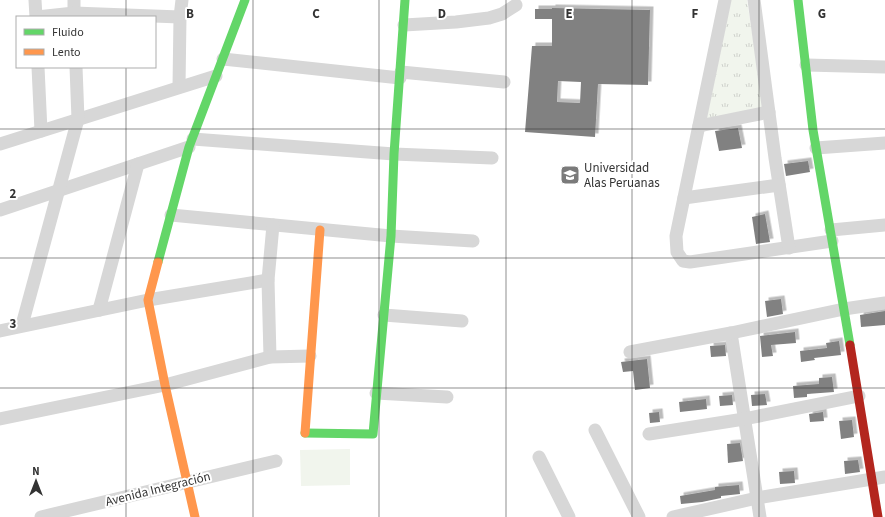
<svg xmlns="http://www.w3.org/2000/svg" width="885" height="517" font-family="'Source Sans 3',sans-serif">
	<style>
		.grass { fill: #f1f5ed }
		.park { fill: url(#park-tufts) }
		.building { fill: #818181; fill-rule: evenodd; filter: url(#shadow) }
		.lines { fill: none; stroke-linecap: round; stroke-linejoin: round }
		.street { stroke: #d7d7d7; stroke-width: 13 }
		.fast { stroke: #63d668; stroke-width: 9 }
		.slow { stroke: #ff974d; stroke-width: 9 }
		.jam { stroke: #b3261e; stroke-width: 9 }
		.grid { fill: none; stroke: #333; stroke-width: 1; stroke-opacity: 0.55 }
		.labels { text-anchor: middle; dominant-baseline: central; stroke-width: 4; stroke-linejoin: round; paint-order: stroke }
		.poi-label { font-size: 13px; fill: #333; stroke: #fff; text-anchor: start }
		.street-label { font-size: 13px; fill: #333; stroke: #fff }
		.grid-label { font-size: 13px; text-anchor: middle; font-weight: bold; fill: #333; stroke: #fff; stroke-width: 4; stroke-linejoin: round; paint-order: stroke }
	</style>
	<defs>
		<pattern id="park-tufts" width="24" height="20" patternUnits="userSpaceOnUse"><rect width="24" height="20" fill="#f1f5ed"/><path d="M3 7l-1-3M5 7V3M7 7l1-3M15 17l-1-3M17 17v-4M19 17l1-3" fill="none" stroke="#cfd2cc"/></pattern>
		<filter id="shadow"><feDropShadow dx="3.5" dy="-3.5" stdDeviation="0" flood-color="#0004"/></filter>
	</defs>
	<rect width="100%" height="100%" fill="#fff"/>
	<path class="grass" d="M 350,449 L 350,485 L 301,486 L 300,450 Z"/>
	<path class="park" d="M 731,0 L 747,0 L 764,109 L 706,121 Z"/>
	<g class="building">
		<path d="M 552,8 L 650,10 L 648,85 L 598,84 L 595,137 L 525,132 L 532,46 L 552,46 L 552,19 L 535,19 L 535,9 L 552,9 ZM 558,81 L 581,82 L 580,103 L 557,102 Z"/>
		<path d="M 738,128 L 742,148 L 719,151 L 715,131 Z"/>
		<path d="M 808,161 L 810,172 L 786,176 L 784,164 Z"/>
		<path d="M 765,214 L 770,242 L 756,244 L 752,217 Z"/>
		<path d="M 781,299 L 783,314 L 767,317 L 765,301 Z"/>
		<path d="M 885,311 L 885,325 L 861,327 L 860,315 Z"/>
		<path d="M 795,332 L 796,343 L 771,345 L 773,356 L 762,357 L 760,336 Z"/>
		<path d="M 839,341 L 841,355 L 814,358 L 815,360 L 801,362 L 800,351 L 827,348 L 826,343 Z"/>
		<path d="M 725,345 L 726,356 L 711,357 L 710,346 Z"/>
		<path d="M 647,359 L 650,388 L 635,390 L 633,371 L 623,372 L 621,362 Z"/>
		<path d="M 832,377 L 834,392 L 807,394 L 807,397 L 794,398 L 793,386 L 819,384 L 819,378 Z"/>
		<path d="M 765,394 L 767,405 L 752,406 L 751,395 Z"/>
		<path d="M 732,395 L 733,405 L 720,406 L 719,396 Z"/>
		<path d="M 706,399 L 707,409 L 680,412 L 679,402 Z"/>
		<path d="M 659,412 L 660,422 L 650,423 L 649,413 Z"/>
		<path d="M 823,412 L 824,421 L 810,422 L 809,414 Z"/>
		<path d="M 852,420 L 854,437 L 841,439 L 839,421 Z"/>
		<path d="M 740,443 L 743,461 L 728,463 L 727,444 Z"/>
		<path d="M 858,460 L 860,472 L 845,474 L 844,461 Z"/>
		<path d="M 794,471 L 795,483 L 780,484 L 779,472 Z"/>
		<path d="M 739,485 L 740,494 L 721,496 L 721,498 L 702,502 L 681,504 L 680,496 L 715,490 L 715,487 Z"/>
	</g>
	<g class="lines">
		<g class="street">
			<path d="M 35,0 L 36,17"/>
			<path d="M 74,0 L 74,17"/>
			<path d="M 725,0 L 676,236 L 677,252 L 683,261 L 690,262 L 832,241"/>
			<path d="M 754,0 L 775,158 L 789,248"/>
			<path d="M 37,17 L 74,13 L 180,17"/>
			<path d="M 404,25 L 456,22 L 489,18 L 502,14 L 516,5"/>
			<path d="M 223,59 L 400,78"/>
			<path d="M 806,65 L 885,67"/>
			<path d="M 38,67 L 41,131"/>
			<path d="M 401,72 L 504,82"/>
			<path d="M 179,87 L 180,17 L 182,0"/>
			<path d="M 699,126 L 769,112"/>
			<path d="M 193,139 L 394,154 L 492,158"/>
			<path d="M 0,144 L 216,76"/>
			<path d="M 816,148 L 885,143"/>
			<path d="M 684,198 L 779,185"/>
			<path d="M 0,210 L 189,147"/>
			<path d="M 171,215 L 391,236 L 473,241"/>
			<path d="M 831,230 L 885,225"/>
			<path d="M 99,310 L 138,164"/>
			<path d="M 384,315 L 462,321"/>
			<path d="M 22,325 L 78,119 L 76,67"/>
			<path d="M 0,331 L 148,300 L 268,280"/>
			<path d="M 731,333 L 760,517"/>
			<path d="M 630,352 L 731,333 L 844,309 L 885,303"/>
			<path d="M 270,357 L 268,280 L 273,225"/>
			<path d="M 376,393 L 447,397"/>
			<path d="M 0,419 L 165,385 L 270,357 L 310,356"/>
			<path d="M 595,430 L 639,517"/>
			<path d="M 649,434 L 744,419 L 859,396"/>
			<path d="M 539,457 L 569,517"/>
			<path d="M 41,517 L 276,461"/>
			<path d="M 673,517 L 757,498 L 885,477"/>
		</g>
		<g class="fast">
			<path d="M 798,0 L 813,130 L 850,345"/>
			<path d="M 158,262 L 189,147 L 245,0"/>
			<path d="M 305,433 L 373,434 L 391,236 L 394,154 L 405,0"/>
		</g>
		<g class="slow">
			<path d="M 158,262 L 148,300 L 165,385 L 195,517"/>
			<path d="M 305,433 L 320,230"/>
		</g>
		<path class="jam" d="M 850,345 L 878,517"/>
	</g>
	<path class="grid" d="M 126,0 L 126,17M 253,0 L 253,517M 379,0 L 379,517M 506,0 L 506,517M 632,0 L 632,517M 759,0 L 759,517M 126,67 L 126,517M 0,129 L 885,129M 0,258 L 885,258M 0,388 L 885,388"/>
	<defs>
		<g id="university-square" transform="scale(1)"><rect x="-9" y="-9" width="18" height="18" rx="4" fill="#7a7a7a" stroke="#fff"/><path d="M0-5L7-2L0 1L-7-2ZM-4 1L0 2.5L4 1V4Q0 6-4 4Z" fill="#fff"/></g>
	</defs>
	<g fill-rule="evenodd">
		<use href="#university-square" x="570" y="175"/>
	</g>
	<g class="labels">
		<g class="poi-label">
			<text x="584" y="168">Universidad<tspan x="584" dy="15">Alas Peruanas</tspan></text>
		</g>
		<g class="street-label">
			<text transform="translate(158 489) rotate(-14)">Avenida Integración</text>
		</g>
	</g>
	<g class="grid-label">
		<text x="190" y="18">B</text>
		<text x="316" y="18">C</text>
		<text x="442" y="18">D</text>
		<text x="569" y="18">E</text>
		<text x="695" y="18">F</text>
		<text x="822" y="18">G</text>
		<text x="13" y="198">2</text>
		<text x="13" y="328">3</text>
	</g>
	<rect x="16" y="16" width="140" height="52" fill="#ffffff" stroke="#adadad"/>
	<rect x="24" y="29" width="20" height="6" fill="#63d668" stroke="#adadad"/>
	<text x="52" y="36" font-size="12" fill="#333333">Fluido</text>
	<rect x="24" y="49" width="20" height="6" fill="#ff974d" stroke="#adadad"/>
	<text x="52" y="56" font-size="12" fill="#333333">Lento</text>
	<g transform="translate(36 481)" stroke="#ffffff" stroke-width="3" paint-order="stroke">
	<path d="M0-3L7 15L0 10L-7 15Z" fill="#333333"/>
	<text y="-6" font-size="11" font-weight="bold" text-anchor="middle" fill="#333333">N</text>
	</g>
</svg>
